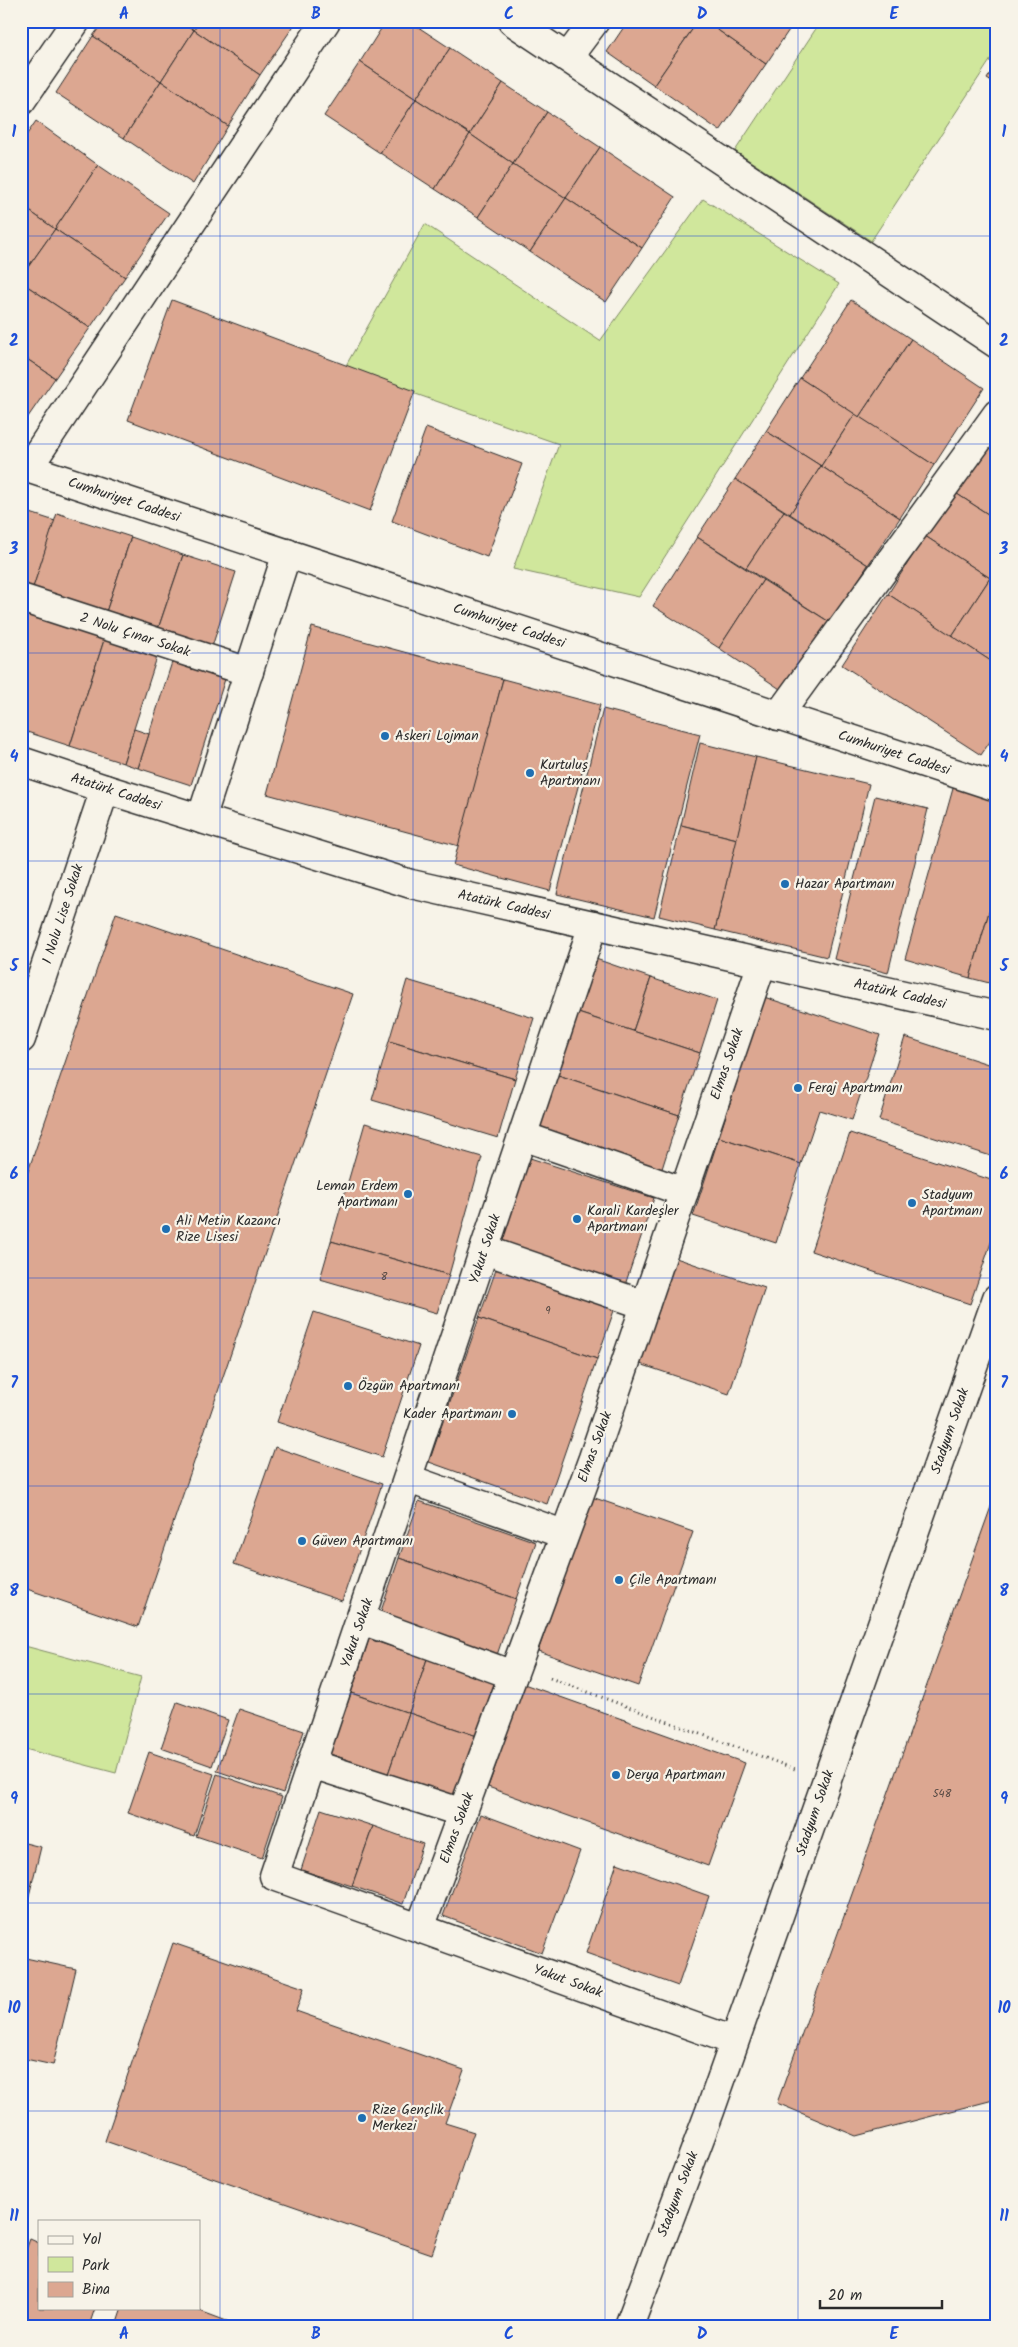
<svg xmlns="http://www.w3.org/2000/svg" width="1018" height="2347" font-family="Kalam,sans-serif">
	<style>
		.green { fill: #d0e79c; stroke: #7e8964 }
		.building { fill: #dca791; stroke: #2b2b2b }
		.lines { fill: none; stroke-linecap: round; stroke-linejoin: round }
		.minor-casing { stroke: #2b2b2b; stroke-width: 31 }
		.path { stroke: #2b2b2b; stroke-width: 3; stroke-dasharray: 1 4; stroke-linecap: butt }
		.minor { stroke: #f7f3e8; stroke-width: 28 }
		.grid { fill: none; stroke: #1d4ed8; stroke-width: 1; stroke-opacity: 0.55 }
		.poi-dot { fill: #1f6fb2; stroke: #f7f3e8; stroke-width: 2 }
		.labels { text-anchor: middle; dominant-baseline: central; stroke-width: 4.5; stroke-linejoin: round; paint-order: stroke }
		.number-label { font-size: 11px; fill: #574a44 }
		.street-label { font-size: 14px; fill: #2b2b2b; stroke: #f7f3e8 }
		.poi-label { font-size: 14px; fill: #2b2b2b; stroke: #f7f3e8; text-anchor: start }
		.neatline { fill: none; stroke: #1d4ed8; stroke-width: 2 }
		.grid-label { font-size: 16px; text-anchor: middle; font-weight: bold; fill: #1d4ed8 }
	</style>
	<rect width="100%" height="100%" fill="#f7f3e8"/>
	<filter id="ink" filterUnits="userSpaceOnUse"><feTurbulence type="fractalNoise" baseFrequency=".02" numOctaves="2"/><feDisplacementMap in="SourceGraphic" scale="10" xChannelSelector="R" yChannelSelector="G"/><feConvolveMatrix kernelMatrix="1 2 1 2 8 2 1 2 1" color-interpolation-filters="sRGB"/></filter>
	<g filter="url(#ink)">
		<g class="green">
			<path d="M 821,21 L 997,21 L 997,50 L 871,241 L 735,151 Z"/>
			<path d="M 703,199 L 839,284 L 639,597 L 513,569 L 559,444 L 344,369 L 425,224 L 600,341 Z"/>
			<path d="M 21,1645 L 141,1677 L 116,1773 L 21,1748 Z"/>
		</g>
		<g class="building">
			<path d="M 104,21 L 181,21 L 194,30 L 161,81 L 93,36 Z"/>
			<path d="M 181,21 L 200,21 L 194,30 Z"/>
			<path d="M 200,21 L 291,21 L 295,24 L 260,75 L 194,30 Z"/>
			<path d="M 386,21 L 409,21 L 450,48 L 416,99 L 360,62 Z"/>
			<path d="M 628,21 L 698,21 L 654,85 L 607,52 Z"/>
			<path d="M 698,21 L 705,21 L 766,64 L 720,131 L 654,85 Z"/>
			<path d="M 705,21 L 795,21 L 766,64 Z"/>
			<path d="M 194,30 L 260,75 L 228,126 L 161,81 Z"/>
			<path d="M 93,36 L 161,81 L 124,138 L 56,93 Z"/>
			<path d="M 450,48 L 503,83 L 470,134 L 416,99 Z"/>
			<path d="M 360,62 L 416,99 L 380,153 L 324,116 Z"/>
			<path d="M 997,63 L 997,85 L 987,79 Z"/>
			<path d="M 161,81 L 228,126 L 193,184 L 124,138 Z"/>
			<path d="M 503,83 L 547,112 L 513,164 L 470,134 Z"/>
			<path d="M 416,99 L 470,134 L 435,189 L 380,153 Z"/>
			<path d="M 547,112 L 600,147 L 566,198 L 513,164 Z"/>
			<path d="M 36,121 L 98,165 L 55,229 L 21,205 L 21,143 Z"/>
			<path d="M 470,134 L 513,164 L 478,217 L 435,189 Z"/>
			<path d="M 600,147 L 675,197 L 642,248 L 566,198 Z"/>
			<path d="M 513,164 L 566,198 L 530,252 L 478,217 Z"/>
			<path d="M 98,165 L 169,213 L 125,277 L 55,229 Z"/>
			<path d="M 566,198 L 642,248 L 606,302 L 530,252 Z"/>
			<path d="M 21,205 L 55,229 L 21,277 Z"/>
			<path d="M 55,229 L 125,277 L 90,328 L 21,282 L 21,277 Z"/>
			<path d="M 21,282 L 90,328 L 55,378 L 21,355 Z"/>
			<path d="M 172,300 L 415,391 L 370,511 L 128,420 Z"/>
			<path d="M 851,300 L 911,339 L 859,417 L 800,378 Z"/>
			<path d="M 911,339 L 984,388 L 934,465 L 859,417 Z"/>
			<path d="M 21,355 L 55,378 L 21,427 Z"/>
			<path d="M 800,378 L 855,414 L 821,466 L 766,431 Z"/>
			<path d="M 855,414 L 934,465 L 900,518 L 821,466 Z"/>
			<path d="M 997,426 L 997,520 L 954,492 Z"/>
			<path d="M 426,428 L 522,464 L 487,557 L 392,521 Z"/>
			<path d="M 766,431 L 821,466 L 790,514 L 735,479 Z"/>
			<path d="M 821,466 L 900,518 L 868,565 L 790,514 Z"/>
			<path d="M 735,479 L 784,511 L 746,568 L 697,537 Z"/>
			<path d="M 954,492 L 997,520 L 997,567 L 990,578 L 925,536 Z"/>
			<path d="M 21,510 L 55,521 L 31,594 L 21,591 Z"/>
			<path d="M 784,511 L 868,565 L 831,623 L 746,568 Z"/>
			<path d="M 57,513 L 131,537 L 104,618 L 31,594 Z"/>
			<path d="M 925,536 L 990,578 L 952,636 L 888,594 Z"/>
			<path d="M 131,537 L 183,555 L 156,635 L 104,618 Z"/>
			<path d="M 697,537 L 763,580 L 719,648 L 653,606 Z"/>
			<path d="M 183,555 L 236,572 L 210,653 L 156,635 Z"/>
			<path d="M 997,567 L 997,583 L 990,578 Z"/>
			<path d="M 990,578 L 997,583 L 997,665 L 952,636 Z"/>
			<path d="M 763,580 L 831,623 L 786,693 L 719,648 Z"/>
			<path d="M 888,594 L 997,665 L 997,731 L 981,755 L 842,665 Z"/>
			<path d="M 21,609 L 105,637 L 70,746 L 21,730 Z"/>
			<path d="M 312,627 L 503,679 L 459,846 L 267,794 Z"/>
			<path d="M 105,637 L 158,654 L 123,763 L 70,746 Z"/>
			<path d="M 173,659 L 226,676 L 191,785 L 138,768 Z"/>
			<path d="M 503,679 L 600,705 L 550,891 L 453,865 Z"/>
			<path d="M 603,709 L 700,734 L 654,917 L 557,894 Z"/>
			<path d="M 134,729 L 149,734 L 138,768 L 123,763 Z"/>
			<path d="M 700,743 L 756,757 L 737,839 L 681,825 Z"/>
			<path d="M 756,757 L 869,784 L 827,957 L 715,930 Z"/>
			<path d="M 954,785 L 997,798 L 997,884 L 970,978 L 905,959 Z"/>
			<path d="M 875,796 L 928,809 L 888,973 L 834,959 Z"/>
			<path d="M 681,825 L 737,839 L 715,930 L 659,916 Z"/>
			<path d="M 997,884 L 997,985 L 970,978 Z"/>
			<path d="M 116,913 L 353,994 L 138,1627 L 21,1587 L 21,1192 Z"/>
			<path d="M 590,957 L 651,978 L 633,1031 L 572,1011 Z"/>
			<path d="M 651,978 L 717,1000 L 700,1053 L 633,1031 Z"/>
			<path d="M 407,980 L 534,1018 L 515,1079 L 389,1041 Z"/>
			<path d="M 764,997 L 880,1035 L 852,1120 L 819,1110 L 801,1164 L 719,1137 Z"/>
			<path d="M 572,1011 L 700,1053 L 679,1115 L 552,1073 Z"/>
			<path d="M 905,1037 L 997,1067 L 997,1158 L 879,1120 Z"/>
			<path d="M 389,1041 L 515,1079 L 498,1138 L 372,1100 Z"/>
			<path d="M 552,1073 L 679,1115 L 660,1175 L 532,1132 Z"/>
			<path d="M 365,1123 L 482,1157 L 449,1275 L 331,1241 Z"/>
			<path d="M 850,1133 L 997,1182 L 997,1225 L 970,1304 L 811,1251 Z"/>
			<path d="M 719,1137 L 801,1164 L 776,1243 L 693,1216 Z"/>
			<path d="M 527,1157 L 654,1198 L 624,1288 L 497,1247 Z"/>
			<path d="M 331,1241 L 449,1275 L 437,1313 L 320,1279 Z"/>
			<path d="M 676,1258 L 765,1288 L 729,1394 L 640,1364 Z"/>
			<path d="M 498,1264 L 616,1305 L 597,1359 L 479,1318 Z"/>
			<path d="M 314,1312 L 419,1346 L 382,1457 L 277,1422 Z"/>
			<path d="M 479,1318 L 597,1359 L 547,1504 L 429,1462 Z"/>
			<path d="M 275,1447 L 382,1484 L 342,1601 L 234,1564 Z"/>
			<path d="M 997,1490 L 997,2099 L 856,2136 L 777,2103 Z"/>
			<path d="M 592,1497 L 693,1532 L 638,1686 L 538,1651 Z"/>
			<path d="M 419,1501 L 536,1542 L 516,1599 L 399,1558 Z"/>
			<path d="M 399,1558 L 516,1599 L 497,1655 L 380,1614 Z"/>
			<path d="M 369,1639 L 427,1659 L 409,1713 L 351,1693 Z"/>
			<path d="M 427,1659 L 496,1682 L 477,1736 L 409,1713 Z"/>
			<path d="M 524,1684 L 745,1763 L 708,1866 L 488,1787 Z"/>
			<path d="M 351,1693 L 409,1713 L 388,1774 L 330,1754 Z"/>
			<path d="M 177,1702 L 228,1720 L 212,1766 L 161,1748 Z"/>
			<path d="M 239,1709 L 304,1731 L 283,1793 L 217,1771 Z"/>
			<path d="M 409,1713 L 477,1736 L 457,1797 L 388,1774 Z"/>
			<path d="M 149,1752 L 214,1774 L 194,1836 L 128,1813 Z"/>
			<path d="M 217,1774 L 282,1797 L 262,1858 L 196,1836 Z"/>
			<path d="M 321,1809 L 373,1826 L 352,1886 L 301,1870 Z"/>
			<path d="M 481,1814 L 580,1851 L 542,1953 L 443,1916 Z"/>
			<path d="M 373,1826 L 423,1844 L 403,1904 L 352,1886 Z"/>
			<path d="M 21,1842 L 41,1847 L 25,1912 L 21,1911 Z"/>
			<path d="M 617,1863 L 709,1896 L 678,1986 L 586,1953 Z"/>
			<path d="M 173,1943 L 304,1988 L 296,2011 L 464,2070 L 445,2123 L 474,2132 L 432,2254 L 105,2141 Z"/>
			<path d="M 21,1957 L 76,1969 L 53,2065 L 21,2058 Z"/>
			<path d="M 30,2239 L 39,2243 L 39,2308 L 95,2308 L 89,2326 L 21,2326 L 21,2263 Z"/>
			<path d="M 122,2308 L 192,2308 L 240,2326 L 116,2326 Z"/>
		</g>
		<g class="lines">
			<g class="minor-casing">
				<g id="minor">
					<path d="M 512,21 L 997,344"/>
					<path d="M 568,57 L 595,21"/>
					<path d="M 21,101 L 76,21"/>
					<path d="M 21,466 L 997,787"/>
					<path d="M 28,468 L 326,21"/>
					<path d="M 21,598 L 249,672"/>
					<path d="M 778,716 L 997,414"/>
					<path d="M 21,761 L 105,789 L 411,884 L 997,1016"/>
					<path d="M 201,819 L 287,553"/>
					<path d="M 593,925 L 274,1876 L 734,2041"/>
					<path d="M 21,1039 L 105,789"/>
					<path d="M 523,1136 L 684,1192"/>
					<path d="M 485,1250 L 645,1305"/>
					<path d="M 409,1479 L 563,1534"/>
					<path d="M 362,1620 L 513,1675"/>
					<path d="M 312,1764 L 463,1813"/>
					<path d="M 420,1928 L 593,1458 L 762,963"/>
					<path d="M 629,2326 L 710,2111 L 997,1298"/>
				</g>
			</g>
			<path class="path" d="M 550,1678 L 795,1769"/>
			<use href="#minor" class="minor"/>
		</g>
	</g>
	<path class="grid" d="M 220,21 L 220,2326M 413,21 L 413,2326M 605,21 L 605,2326M 798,21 L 798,2326M 21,236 L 997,236M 21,444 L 997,444M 21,653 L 997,653M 21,861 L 997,861M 21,1069 L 997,1069M 21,1278 L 997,1278M 21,1486 L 997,1486M 21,1694 L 997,1694M 21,1903 L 997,1903M 21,2111 L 997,2111"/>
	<g class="poi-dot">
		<circle cx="385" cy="736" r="5"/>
		<circle cx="530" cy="773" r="5"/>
		<circle cx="785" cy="884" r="5"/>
		<circle cx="798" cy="1088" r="5"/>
		<circle cx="408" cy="1194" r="5"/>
		<circle cx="912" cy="1203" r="5"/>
		<circle cx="577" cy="1219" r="5"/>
		<circle cx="166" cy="1229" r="5"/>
		<circle cx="348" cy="1386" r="5"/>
		<circle cx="512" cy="1414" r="5"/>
		<circle cx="302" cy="1541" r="5"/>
		<circle cx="619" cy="1580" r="5"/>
		<circle cx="616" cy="1775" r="5"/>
		<circle cx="362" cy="2118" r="5"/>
	</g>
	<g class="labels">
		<g class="number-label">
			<text x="384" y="1277">8</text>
			<text x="548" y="1311">9</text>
			<text x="942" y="1794">548</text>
		</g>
		<g class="street-label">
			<text transform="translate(124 500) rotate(18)">Cumhuriyet Caddesi</text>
			<text transform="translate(509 626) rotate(18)">Cumhuriyet Caddesi</text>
			<text transform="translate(135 635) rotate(18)">2 Nolu Çınar Sokak</text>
			<text transform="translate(894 753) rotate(18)">Cumhuriyet Caddesi</text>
			<text transform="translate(116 792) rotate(18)">Atatürk Caddesi</text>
			<text transform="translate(504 905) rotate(13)">Atatürk Caddesi</text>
			<text transform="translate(63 914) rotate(-72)">1 Nolu Lise Sokak</text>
			<text transform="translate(900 994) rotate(13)">Atatürk Caddesi</text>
			<text transform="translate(727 1064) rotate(-71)">Elmas Sokak</text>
			<text transform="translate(485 1249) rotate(-72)">Yakut Sokak</text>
			<text transform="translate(950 1431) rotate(-71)">Stadyum Sokak</text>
			<text transform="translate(595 1447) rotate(-70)">Elmas Sokak</text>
			<text transform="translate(357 1633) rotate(-71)">Yakut Sokak</text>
			<text transform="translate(815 1813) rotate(-71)">Stadyum Sokak</text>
			<text transform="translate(457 1828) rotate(-70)">Elmas Sokak</text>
			<text transform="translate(568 1981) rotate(20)">Yakut Sokak</text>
			<text transform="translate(678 2194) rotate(-69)">Stadyum Sokak</text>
		</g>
		<g class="poi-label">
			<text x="395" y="736">Askeri Lojman</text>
			<text x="540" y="765">Kurtuluş<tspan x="540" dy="16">Apartmanı</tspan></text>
			<text x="795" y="884">Hazar Apartmanı</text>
			<text x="808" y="1088">Feraj Apartmanı</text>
			<text x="398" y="1186" text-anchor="end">Leman Erdem<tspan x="398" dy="16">Apartmanı</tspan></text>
			<text x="922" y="1195">Stadyum<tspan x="922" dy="16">Apartmanı</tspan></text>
			<text x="587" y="1211">Karali Kardeşler<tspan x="587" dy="16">Apartmanı</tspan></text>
			<text x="176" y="1221">Ali Metin Kazancı<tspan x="176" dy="16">Rize Lisesi</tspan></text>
			<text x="358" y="1386">Özgün Apartmanı</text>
			<text x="502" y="1414" text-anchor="end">Kader Apartmanı</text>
			<text x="312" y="1541">Güven Apartmanı</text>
			<text x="629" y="1580">Çile Apartmanı</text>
			<text x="626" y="1775">Derya Apartmanı</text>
			<text x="372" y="2110">Rize Gençlik<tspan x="372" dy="16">Merkezi</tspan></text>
		</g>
	</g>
	<rect width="1018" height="2347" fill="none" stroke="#f7f3e8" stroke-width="55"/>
	<rect x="38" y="2220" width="162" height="90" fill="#f7f3e8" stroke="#a5a39c"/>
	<rect x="48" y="2236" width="25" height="8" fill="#f7f3e8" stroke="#a5a39c"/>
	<text x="82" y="2244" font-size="15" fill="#2b2b2b">Yol</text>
	<rect x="48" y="2257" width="25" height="15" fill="#d0e79c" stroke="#a5a39c"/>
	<text x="82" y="2270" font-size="15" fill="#2b2b2b">Park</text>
	<rect x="48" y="2282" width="25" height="15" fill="#dca791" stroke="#a5a39c"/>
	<text x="82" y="2294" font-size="15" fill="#2b2b2b">Bina</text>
	<path d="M820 2300v8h122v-8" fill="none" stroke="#2b2b2b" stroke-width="2.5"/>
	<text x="828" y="2300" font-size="15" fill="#2b2b2b" stroke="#f7f3e8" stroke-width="4" paint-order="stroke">20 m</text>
	<rect x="28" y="28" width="962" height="2292" class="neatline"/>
	<g class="grid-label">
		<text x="124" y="19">A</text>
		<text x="316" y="19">B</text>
		<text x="509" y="19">C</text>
		<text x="702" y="19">D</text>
		<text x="894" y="19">E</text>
		<text x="14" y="137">1</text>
		<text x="1004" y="137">1</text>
		<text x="14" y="346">2</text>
		<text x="1004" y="346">2</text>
		<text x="14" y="554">3</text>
		<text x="1004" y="554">3</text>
		<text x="14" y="762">4</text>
		<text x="1004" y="762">4</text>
		<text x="14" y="971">5</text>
		<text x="1004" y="971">5</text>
		<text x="14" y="1179">6</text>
		<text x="1004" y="1179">6</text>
		<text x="14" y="1388">7</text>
		<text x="1004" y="1388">7</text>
		<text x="14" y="1596">8</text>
		<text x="1004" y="1596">8</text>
		<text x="14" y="1804">9</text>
		<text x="1004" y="1804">9</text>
		<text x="14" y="2013">10</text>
		<text x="1004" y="2013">10</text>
		<text x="14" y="2221">11</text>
		<text x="1004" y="2221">11</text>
		<text x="124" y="2339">A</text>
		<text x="316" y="2339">B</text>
		<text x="509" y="2339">C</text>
		<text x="702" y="2339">D</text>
		<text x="894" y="2339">E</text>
	</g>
</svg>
